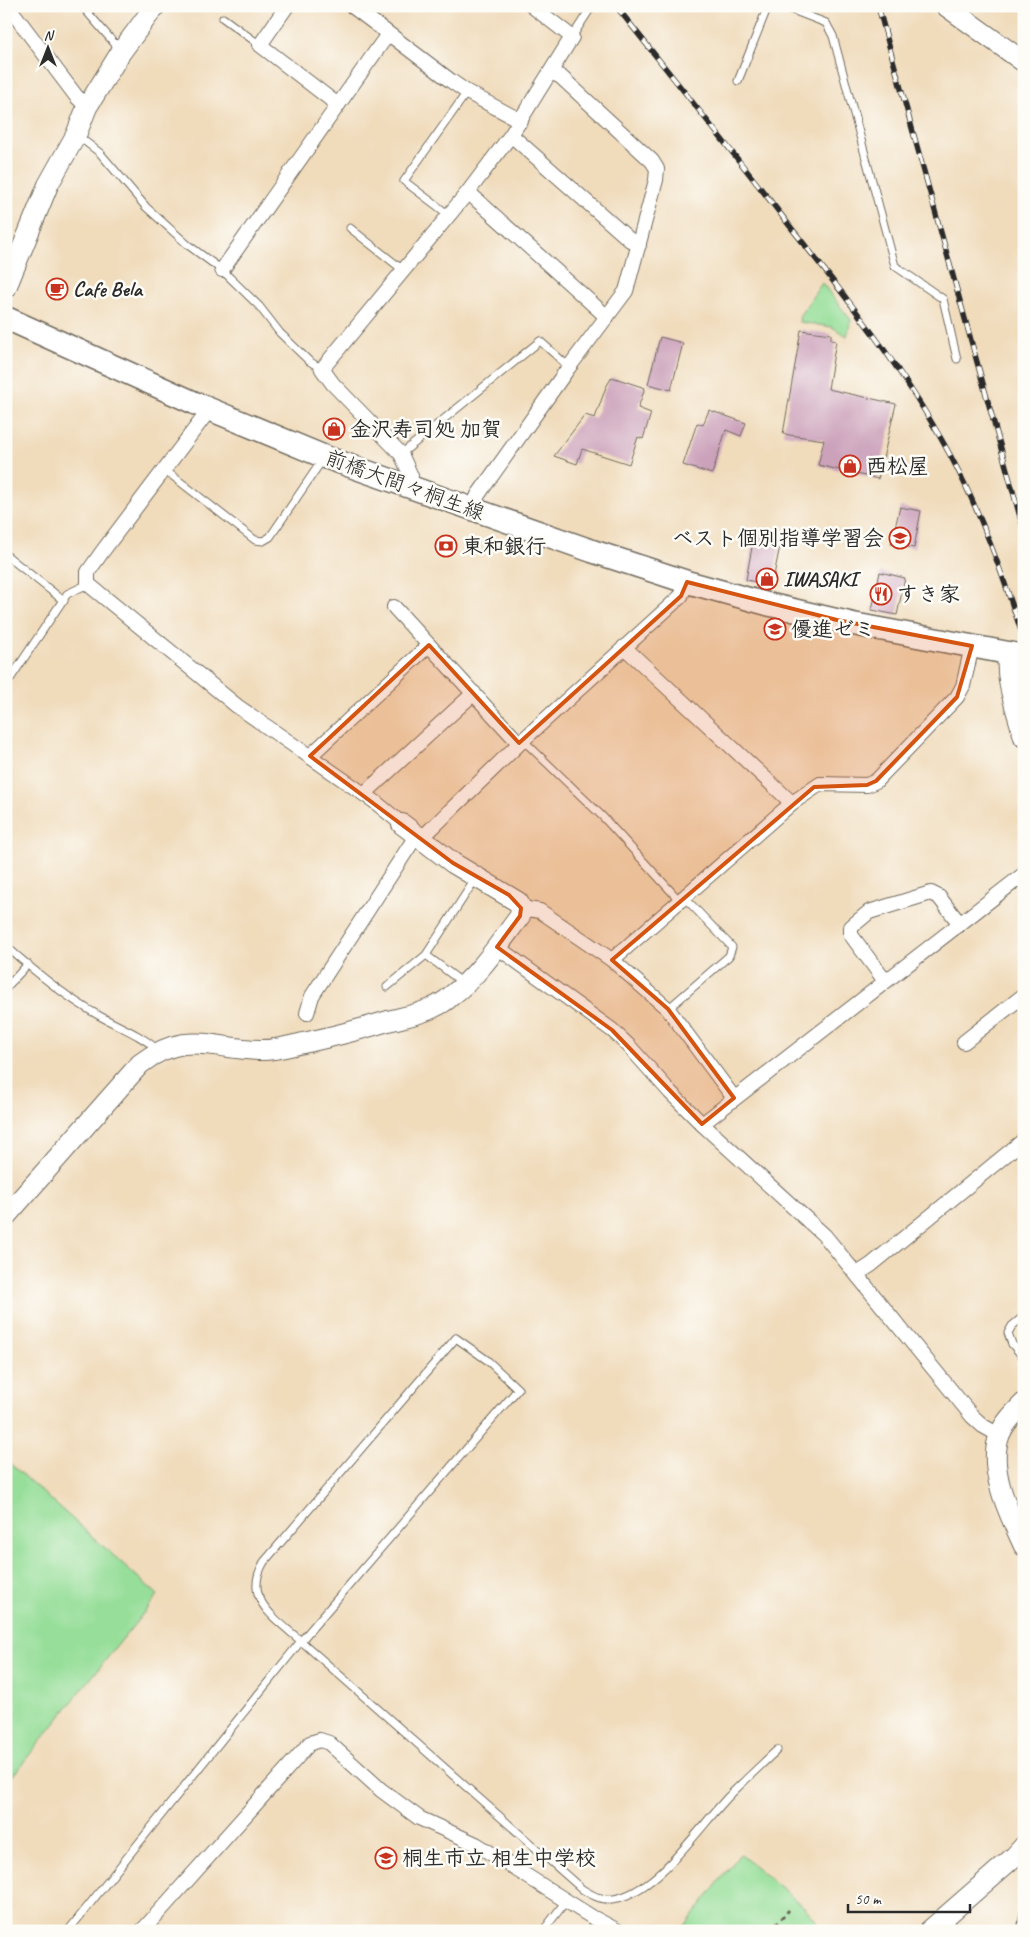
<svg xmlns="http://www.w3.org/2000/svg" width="1030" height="1937" font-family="Caveat,'Klee One',sans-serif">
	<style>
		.green { fill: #96de99; stroke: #608462 }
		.building { fill: #cca2bb }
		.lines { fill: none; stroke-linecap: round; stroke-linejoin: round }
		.lane-casing { stroke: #70695d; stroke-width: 9 }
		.street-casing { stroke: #70695d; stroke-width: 16 }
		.secondary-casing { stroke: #70695d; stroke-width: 22 }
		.primary-casing { stroke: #70695d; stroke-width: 25 }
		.path { stroke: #70695d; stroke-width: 3; stroke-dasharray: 4 4; stroke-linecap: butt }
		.lane { stroke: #fff; stroke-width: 7 }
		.street { stroke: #fff; stroke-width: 14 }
		.secondary { stroke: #fff; stroke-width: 20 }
		.primary { stroke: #fff; stroke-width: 22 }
		.rail-casing { stroke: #2b2b2b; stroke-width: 5.5 }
		.rail { stroke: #fdfcf7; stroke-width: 4; stroke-dasharray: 11; stroke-linecap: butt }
		.marked { fill: #d5540f; fill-opacity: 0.2; stroke: #d5540f; stroke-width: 4; stroke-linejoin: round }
		.labels { text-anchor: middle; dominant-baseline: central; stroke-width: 5; stroke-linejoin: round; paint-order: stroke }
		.poi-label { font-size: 21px; font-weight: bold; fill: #2b2b2b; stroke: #fdfcf7; text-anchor: start }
		.street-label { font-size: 21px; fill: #2b2b2b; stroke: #fdfcf7 }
	</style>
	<rect width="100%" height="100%" fill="#fdfcf7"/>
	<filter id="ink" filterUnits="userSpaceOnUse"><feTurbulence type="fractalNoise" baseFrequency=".02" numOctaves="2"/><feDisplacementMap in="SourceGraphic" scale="10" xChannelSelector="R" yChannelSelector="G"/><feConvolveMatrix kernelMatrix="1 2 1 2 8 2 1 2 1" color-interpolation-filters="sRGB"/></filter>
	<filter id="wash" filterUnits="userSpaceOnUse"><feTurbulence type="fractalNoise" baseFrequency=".0096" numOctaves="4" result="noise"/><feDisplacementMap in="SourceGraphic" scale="20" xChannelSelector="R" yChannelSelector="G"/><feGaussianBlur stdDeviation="1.12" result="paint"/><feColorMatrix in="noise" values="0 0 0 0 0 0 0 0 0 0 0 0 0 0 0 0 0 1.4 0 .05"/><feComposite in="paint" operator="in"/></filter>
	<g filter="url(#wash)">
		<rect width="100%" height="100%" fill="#f0dbbb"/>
		<g class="green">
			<path d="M 822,283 L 851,320 L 847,336 L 832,327 L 799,322 L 800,315 Z"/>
			<path d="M 6,1460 L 158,1595 L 6,1784 Z"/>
			<path d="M 740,1854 L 804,1907 L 826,1931 L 681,1931 Z"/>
		</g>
		<g id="blocks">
			<g class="building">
				<path d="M 801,330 L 831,334 L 831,340 L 836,341 L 828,389 L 896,404 L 878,479 L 818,465 L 824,440 L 783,434 Z"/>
				<path d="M 660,337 L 683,343 L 671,390 L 648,384 Z"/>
				<path d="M 612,377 L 645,388 L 638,408 L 651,413 L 643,439 L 638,437 L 629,464 L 582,449 L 577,464 L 554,456 L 585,415 L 595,418 L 606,387 Z"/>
				<path d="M 709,410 L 746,423 L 741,436 L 726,430 L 712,474 L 683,465 L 697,423 L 703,425 Z"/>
				<path d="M 900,507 L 921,511 L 914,548 L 891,544 Z"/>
				<path d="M 754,536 L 781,541 L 772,585 L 746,580 Z"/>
				<path d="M 880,572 L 905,578 L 897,615 L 872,610 Z"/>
			</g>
		</g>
	</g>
	<g filter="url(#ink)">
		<use href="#blocks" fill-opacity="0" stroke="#70695d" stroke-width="1"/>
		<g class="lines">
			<g class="lane-casing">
				<g id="lane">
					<path d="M 82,6 L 121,51"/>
					<path d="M 782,6 L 826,23 L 833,36 L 895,266 L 943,299 L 957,359"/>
					<path d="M 223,18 L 260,45"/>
					<path d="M 572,37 L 592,6"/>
					<path d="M 738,81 L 768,6"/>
					<path d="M 78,136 L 100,153 L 146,207 L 188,245 L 222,270 L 259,306 L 280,333 L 309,361 L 322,369"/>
					<path d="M 449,215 L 404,181 L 467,92"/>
					<path d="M 350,228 L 403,270"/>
					<path d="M 401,454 L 540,341 L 569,367"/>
					<path d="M 165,470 L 255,540 L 263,541 L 270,537 L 323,459"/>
					<path d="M 6,555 L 64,601"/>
					<path d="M 6,685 L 67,594 L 88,584"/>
					<path d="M 523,740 L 603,817 L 679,900"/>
					<path d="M 6,946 C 34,971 65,997 98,1015 C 119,1027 140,1034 158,1050"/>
					<path d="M 426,955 L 463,983"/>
					<path d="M 387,987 L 426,955 L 476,878"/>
					<path d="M 6,988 L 28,964"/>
					<path d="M 668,1009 L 729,956 L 732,947 L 684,897"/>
					<path d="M 1024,1316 L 1012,1326 L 1008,1333 L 1012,1344 L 1024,1358"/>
					<path d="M 68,1931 L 301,1641 L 518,1389 L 487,1360 L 456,1338 L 264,1562 C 242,1599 275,1618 301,1641 L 582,1889 C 593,1896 604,1902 618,1898 C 660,1888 700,1826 730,1795 C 745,1780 761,1765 777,1750"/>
					<path d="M 543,1931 L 566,1901"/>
					<path d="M 1021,1931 L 1024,1912"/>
				</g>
			</g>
			<g class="street-casing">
				<g id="street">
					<path d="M 8,6 L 76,96 L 87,107"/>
					<path d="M 287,6 L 260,45 L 338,105"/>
					<path d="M 352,6 L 451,81 L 467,92 L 521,121"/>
					<path d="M 511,135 L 630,240 L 639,245"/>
					<path d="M 468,192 L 607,317"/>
					<path d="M 222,270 L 388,34"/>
					<path d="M 210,409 L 102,552 L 88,572 L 88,584 L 237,706 L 374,801 L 402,824"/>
					<path d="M 408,487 L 411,476 L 401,454 L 333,384 L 322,369 L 468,192 L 511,135 L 572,37 L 532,6"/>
					<path d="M 472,509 L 478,495 L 569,367 L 626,291 L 656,180 L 657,169 L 652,161 L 561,77 L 551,72"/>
					<path d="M 394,607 L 519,743"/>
					<path d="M 624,647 L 792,803"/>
					<path d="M 310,756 L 429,645"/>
					<path d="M 364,794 L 474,693"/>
					<path d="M 422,841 L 428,832 L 523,740 L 681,596 L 687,582"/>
					<path d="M 521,908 L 540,911 L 612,960 L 668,1009 L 734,1098"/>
					<path d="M 497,947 L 612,1030 L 628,1045 L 670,1092 L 702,1124 L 825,1236 L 972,1416 L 983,1426 L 999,1435"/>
					<path d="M 612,960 L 792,803 L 820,784 L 867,785 L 876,781 L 957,697 L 963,686 L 972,646"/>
					<path d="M 885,981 L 851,935 L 851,927 L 869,912 L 931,893 L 939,897 L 960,924"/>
					<path d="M 307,1013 L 312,996 L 416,836"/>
					<path d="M 964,1042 L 1024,995"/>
					<path d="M 702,1124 L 1024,874"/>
					<path d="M 857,1274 L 871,1265 L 1024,1140"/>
					<path d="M 142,1931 L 310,1743 L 320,1740 L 329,1743 L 381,1790 L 419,1818 L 476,1844 L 592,1917 L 618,1931"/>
				</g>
			</g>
			<g class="secondary-casing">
				<g id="secondary">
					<path d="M 946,6 L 1024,62"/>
					<path d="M 6,288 L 48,185 L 76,135 L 87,107 L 121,52 L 155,6"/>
					<path d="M 1008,654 C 1005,682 1017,710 1024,737"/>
					<path d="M 6,1216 L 140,1064 C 185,1030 209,1048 259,1050 C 275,1051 292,1045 308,1042 C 335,1036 362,1029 388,1021 C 403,1017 418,1015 432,1008 C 439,1005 446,1001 451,996 C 479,975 499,944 520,916 L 521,908 L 518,902 L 453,863 L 402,824"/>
					<path d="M 1024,1403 C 1015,1412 1005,1422 1000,1434 C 986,1469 1010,1515 1024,1546"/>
					<path d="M 929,1931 L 1015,1856 L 1024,1846"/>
				</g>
			</g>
			<g class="primary-casing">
				<path id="primary" d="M 6,318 L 197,404 L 325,457 L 592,551 L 687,582 L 767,604 L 853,624 L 1024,656"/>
			</g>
			<path class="path" d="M 771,1931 L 789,1910"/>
			<use href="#lane" class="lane"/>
			<use href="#street" class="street"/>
			<use href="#secondary" class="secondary"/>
			<use href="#primary" class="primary"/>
			<g class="rail-casing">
				<g id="rail">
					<path d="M 616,6 C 674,79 732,151 789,225 C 847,298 904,370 949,453 C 981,512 1003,576 1024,640"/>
					<path d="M 878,6 L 1024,531"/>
				</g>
			</g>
			<use href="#rail" class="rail"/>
		</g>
	</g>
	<path class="marked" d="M 687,582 L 837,620 L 972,646 L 957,697 L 876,781 L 867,785 L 814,787 L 612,960 L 668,1009 L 734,1098 L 702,1124 L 612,1030 L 497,947 L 520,916 L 521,908 L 509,895 L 453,863 L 310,756 L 429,645 L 519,743 L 681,596 Z"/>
	<defs>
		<g id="cafe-ring" transform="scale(1.125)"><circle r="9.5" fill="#fdfcf7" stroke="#c8321e" stroke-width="1.5"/><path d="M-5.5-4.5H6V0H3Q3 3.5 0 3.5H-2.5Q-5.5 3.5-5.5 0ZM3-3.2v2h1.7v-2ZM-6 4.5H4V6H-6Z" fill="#c8321e"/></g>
		<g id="shop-ring" transform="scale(1.125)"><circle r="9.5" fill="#fdfcf7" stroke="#c8321e" stroke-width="1.5"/><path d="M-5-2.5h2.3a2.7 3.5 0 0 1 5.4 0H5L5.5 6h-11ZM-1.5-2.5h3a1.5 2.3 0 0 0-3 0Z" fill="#c8321e"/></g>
		<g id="school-ring" transform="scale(1.125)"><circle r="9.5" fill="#fdfcf7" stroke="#c8321e" stroke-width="1.5"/><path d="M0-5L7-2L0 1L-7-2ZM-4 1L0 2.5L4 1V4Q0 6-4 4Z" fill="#c8321e"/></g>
		<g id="bank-ring" transform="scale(1.125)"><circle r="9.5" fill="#fdfcf7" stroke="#c8321e" stroke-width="1.5"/><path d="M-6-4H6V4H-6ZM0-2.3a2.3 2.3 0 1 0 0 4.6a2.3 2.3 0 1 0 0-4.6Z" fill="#c8321e"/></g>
		<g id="restaurant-ring" transform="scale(1.125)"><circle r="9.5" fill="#fdfcf7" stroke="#c8321e" stroke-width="1.5"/><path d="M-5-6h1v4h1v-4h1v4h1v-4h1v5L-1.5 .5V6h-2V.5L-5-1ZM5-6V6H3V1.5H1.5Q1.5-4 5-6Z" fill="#c8321e"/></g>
	</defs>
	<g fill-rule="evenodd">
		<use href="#cafe-ring" x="57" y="289"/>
		<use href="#shop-ring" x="334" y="429"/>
		<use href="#shop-ring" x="850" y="466"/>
		<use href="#school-ring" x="900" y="538"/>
		<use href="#bank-ring" x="446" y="546"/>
		<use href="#shop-ring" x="767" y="579"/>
		<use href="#restaurant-ring" x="881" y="594"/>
		<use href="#school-ring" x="775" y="629"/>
		<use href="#school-ring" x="386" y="1858"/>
	</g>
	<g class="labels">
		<g class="poi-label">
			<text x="73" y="289">Cafe Bela</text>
			<text x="350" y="429">金沢寿司処 加賀</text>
			<text x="866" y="466">西松屋</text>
			<text x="884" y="538" text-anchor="end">ベスト個別指導学習会</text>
			<text x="462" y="546">東和銀行</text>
			<text x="783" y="579">IWASAKI</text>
			<text x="897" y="594">すき家</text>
			<text x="791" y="629">優進ゼミ</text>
			<text x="402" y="1858">桐生市立 相生中学校</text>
		</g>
		<g class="street-label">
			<text transform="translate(405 485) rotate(20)">前橋大間々桐生線</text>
		</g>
	</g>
	<rect width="1030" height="1937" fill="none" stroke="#fdfcf7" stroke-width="25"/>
	<g transform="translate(48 48)" stroke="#fdfcf7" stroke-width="4" paint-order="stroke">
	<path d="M0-4L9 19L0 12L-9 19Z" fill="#2b2b2b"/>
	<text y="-8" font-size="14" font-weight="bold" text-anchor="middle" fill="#2b2b2b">N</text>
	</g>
	<path d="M848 1904v8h122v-8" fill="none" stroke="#2b2b2b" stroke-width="2.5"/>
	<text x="855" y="1904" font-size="15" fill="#2b2b2b" stroke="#fdfcf7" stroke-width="4" paint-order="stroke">50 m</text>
</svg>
